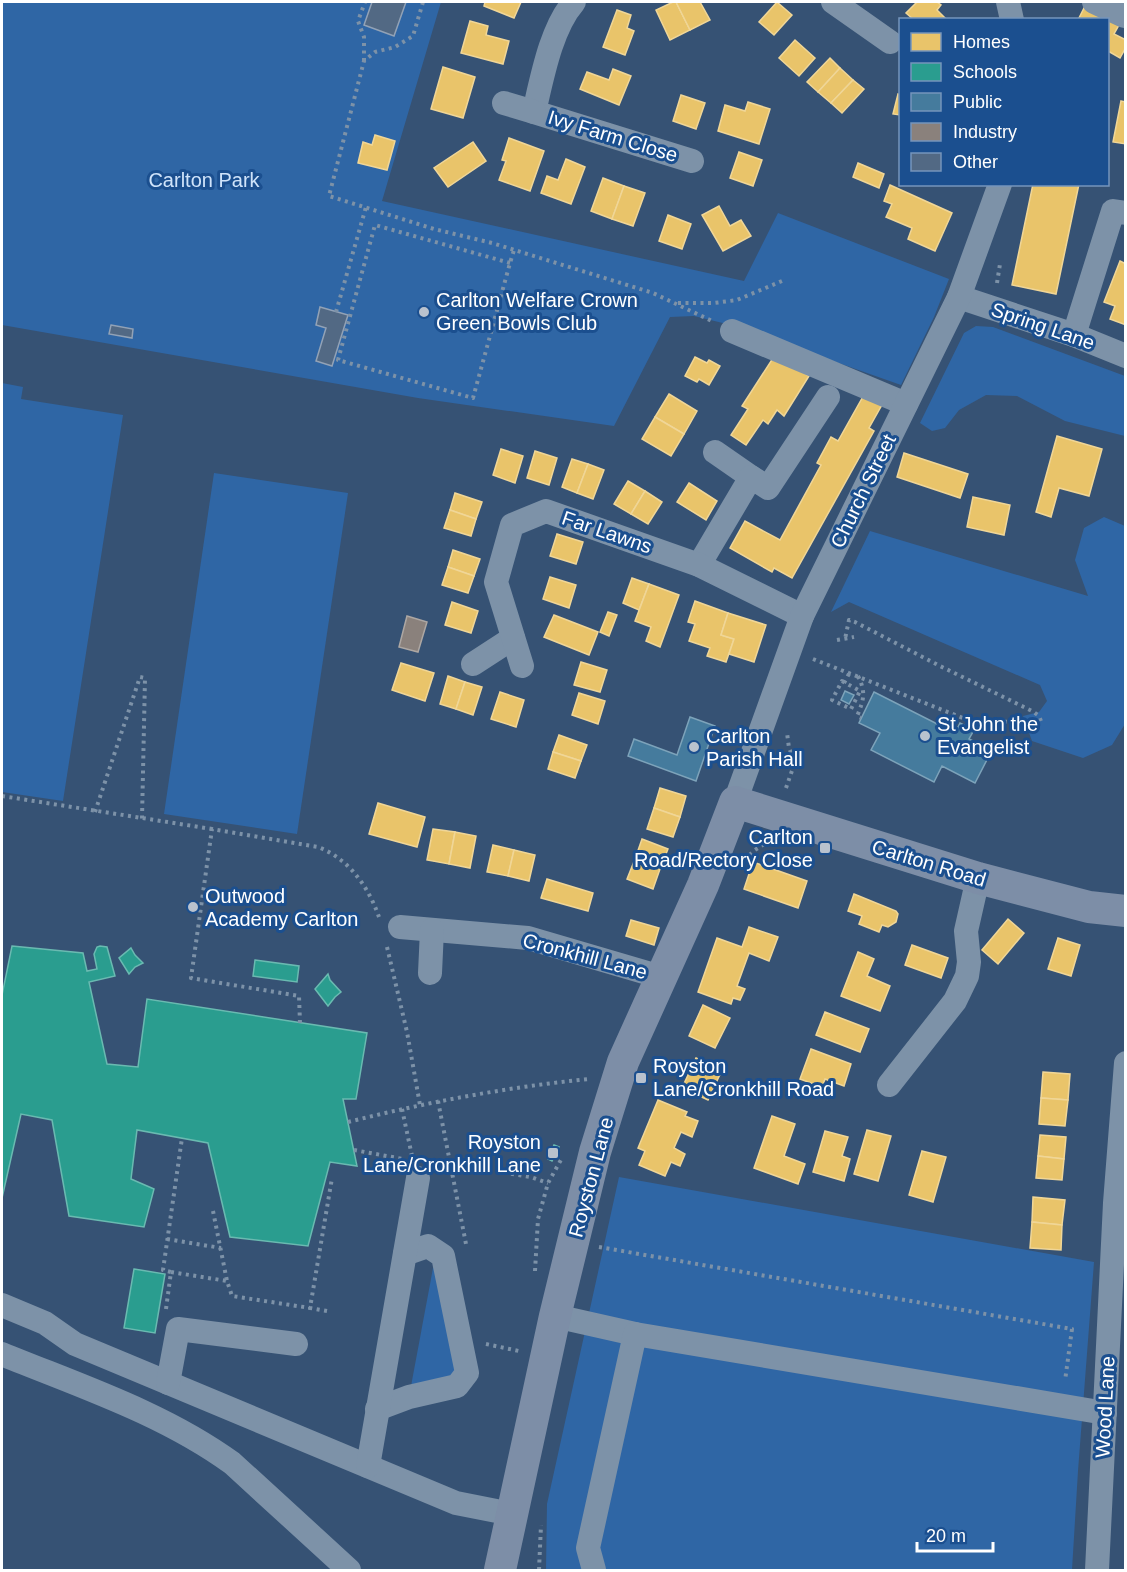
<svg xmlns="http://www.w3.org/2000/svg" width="1127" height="1572" font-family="Arial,sans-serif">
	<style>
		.green { fill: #2f66a5 }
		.homes { fill: #e9c46a; stroke: #f0d697; stroke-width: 1.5 }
		.schools { fill: #2a9d8f; stroke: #6abab1; stroke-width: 1.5 }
		.public { fill: #457b9d; stroke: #7da3ba; stroke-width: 1.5 }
		.industry { fill: #8a817c; stroke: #ada7a3; stroke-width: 1.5 }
		.building { fill: #526984; stroke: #92a2b6; stroke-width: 1.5 }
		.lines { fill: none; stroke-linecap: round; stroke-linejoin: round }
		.path { stroke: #7d92a8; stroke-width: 4; stroke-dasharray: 3 4.5; stroke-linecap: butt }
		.minor { stroke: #7d92a8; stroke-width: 24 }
		.major { stroke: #7d8ea7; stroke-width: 32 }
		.poi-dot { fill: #b9c2ce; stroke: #1b4f8f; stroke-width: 2 }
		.labels { text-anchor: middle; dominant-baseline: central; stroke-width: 6; stroke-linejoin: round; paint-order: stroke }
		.street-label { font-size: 20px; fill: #fff; stroke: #1b4f8f }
		.park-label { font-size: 20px; fill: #cfe3fa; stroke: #1b4f8f }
		.poi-label { font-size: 20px; fill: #fff; stroke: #1b4f8f; text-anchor: start }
	</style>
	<rect width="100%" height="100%" fill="#365274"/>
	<g class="green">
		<path d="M 2,2 L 441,2 L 382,201 L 744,281 L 778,213 L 949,279 L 934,317 L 901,385 L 731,325 L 694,316 L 670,317 L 614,426 L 418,398 L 2,325 Z"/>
		<path d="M 976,326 L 993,327 L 1125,376 L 1125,436 L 1065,421 L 1017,396 L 986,395 L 959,410 L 945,428 L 932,431 L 920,423 L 964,333 Z"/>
		<path d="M 2,383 L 23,387 L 21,399 L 123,415 L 63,801 L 2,792 Z"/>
		<path d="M 214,473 L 348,493 L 297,834 L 164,814 Z"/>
		<path d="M 1104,517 L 1125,526 L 1125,724 L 1112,745 L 1083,758 L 1032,741 L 1023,716 L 1039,712 L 1047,701 L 1040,685 L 849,602 L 831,612 L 870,531 L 1088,596 L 1075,560 L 1084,528 Z"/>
		<path d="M 619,1177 L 1094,1262 L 1078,1471 L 1072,1570 L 546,1570 L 547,1504 Z"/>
		<path d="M 436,1252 L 467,1373 L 409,1397 Z"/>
	</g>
	<g class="homes">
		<path d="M 485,2 L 521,2 L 514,18 L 484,6 Z"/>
		<path d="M 673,2 L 676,2 L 690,30 L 670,40 L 656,10 Z"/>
		<path d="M 676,2 L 700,2 L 710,20 L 690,30 Z"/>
		<path d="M 777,2 L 792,15 L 774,35 L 759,22 Z"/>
		<path d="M 917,2 L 937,2 L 941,5 L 937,10 L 947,20 L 914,20 L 906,13 Z"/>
		<path d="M 1085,6 L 1119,25 L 1114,34 L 1126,40 L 1126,47 L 1120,58 L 1108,51 L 1108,20 L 1078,20 Z"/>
		<path d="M 617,10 L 631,15 L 627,28 L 634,31 L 625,55 L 603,47 Z"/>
		<path d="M 470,21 L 488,26 L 486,35 L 509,41 L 503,64 L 461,53 Z"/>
		<path d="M 795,40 L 815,58 L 799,76 L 779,58 Z"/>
		<path d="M 830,58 L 840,68 L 818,92 L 807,82 Z"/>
		<path d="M 443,67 L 475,77 L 463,118 L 431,109 Z"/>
		<path d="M 840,68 L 853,80 L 831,103 L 818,92 Z"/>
		<path d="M 613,69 L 631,76 L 619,105 L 580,89 L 587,72 L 609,80 Z"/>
		<path d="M 853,80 L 864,89 L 842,113 L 831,103 Z"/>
		<path d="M 898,94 L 900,95 L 900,115 L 893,114 Z"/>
		<path d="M 681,95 L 705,103 L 696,129 L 673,121 Z"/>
		<path d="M 1121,101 L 1126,102 L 1126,144 L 1113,142 Z"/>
		<path d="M 748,102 L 770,109 L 759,144 L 718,131 L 725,105 L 745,111 Z"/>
		<path d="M 375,135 L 395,141 L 387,170 L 358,163 L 363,142 L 372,145 Z"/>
		<path d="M 509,138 L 544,151 L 530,191 L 499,180 L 506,161 L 502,160 Z"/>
		<path d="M 473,142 L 486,161 L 448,187 L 434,168 Z"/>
		<path d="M 739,152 L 762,160 L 753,186 L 730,178 Z"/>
		<path d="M 566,159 L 585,167 L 571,204 L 541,193 L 547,176 L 558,180 Z"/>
		<path d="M 858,163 L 884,174 L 879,188 L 853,177 Z"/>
		<path d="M 603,178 L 624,186 L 612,219 L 591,211 Z"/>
		<path d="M 1033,184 L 1079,184 L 1056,294 L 1012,285 Z"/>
		<path d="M 890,185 L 952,213 L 935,251 L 908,239 L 912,228 L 886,217 L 892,204 L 884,201 Z"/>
		<path d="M 624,186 L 645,193 L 633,226 L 612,219 Z"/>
		<path d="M 719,206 L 730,226 L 741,220 L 751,236 L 723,251 L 702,215 Z"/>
		<path d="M 668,215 L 691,224 L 682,249 L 659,241 Z"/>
		<path d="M 1120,261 L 1126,264 L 1126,325 L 1110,319 L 1115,306 L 1104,302 Z"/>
		<path d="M 775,355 L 809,376 L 784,416 L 777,410 L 768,424 L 763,420 L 746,445 L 731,435 L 748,409 L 742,406 Z"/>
		<path d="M 695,357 L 707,363 L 709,360 L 720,366 L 709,385 L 699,379 L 697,382 L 685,376 Z"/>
		<path d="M 865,393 L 883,403 L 869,428 L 874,431 L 792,578 L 774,568 L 772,572 L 730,548 L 745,521 L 780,540 L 821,465 L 817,463 L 831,437 L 838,441 Z"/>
		<path d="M 669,394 L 697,411 L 684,434 L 655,417 Z"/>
		<path d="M 655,417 L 684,434 L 671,456 L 642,439 Z"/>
		<path d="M 1057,436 L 1102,449 L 1089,496 L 1059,488 L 1051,517 L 1036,512 Z"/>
		<path d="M 501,449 L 523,456 L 515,483 L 493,475 Z"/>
		<path d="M 535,451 L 557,458 L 549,485 L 527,478 Z"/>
		<path d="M 904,453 L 968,474 L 960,498 L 897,477 Z"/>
		<path d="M 572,459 L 588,464 L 577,493 L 562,487 Z"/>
		<path d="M 588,464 L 604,470 L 593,499 L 577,493 Z"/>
		<path d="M 628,481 L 645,491 L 631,514 L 614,504 Z"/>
		<path d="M 689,483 L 717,501 L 706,520 L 677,502 Z"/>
		<path d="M 645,491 L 662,502 L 648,524 L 631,514 Z"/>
		<path d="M 455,493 L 482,502 L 476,519 L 450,510 Z"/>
		<path d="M 973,497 L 1010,505 L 1004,535 L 967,527 Z"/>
		<path d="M 450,510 L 476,519 L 471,536 L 444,528 Z"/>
		<path d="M 557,534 L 583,542 L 576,564 L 550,556 Z"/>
		<path d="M 453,550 L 480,559 L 474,576 L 448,567 Z"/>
		<path d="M 448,567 L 474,576 L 468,593 L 442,585 Z"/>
		<path d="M 550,577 L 576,585 L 569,608 L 543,599 Z"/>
		<path d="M 632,578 L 649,584 L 639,610 L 623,603 Z"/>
		<path d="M 649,584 L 679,595 L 660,647 L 646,641 L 651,627 L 635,621 Z"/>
		<path d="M 695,601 L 728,613 L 721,635 L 734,639 L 726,662 L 707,656 L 710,648 L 689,641 L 695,624 L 688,622 Z"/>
		<path d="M 452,602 L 478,611 L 471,633 L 445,625 Z"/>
		<path d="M 608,612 L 617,615 L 609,636 L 600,632 Z"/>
		<path d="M 728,613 L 766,625 L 754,662 L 729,654 L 734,639 L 721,635 Z"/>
		<path d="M 554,615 L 598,632 L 589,655 L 544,637 Z"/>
		<path d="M 581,662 L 607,670 L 600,692 L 574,685 Z"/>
		<path d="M 401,663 L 434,673 L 425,701 L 392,690 Z"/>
		<path d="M 448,676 L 465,682 L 456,709 L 440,704 Z"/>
		<path d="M 465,682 L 482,687 L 473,715 L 456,709 Z"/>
		<path d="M 500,692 L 524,700 L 516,727 L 491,719 Z"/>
		<path d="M 579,693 L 605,701 L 598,724 L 572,715 Z"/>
		<path d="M 559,735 L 587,745 L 581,761 L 553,752 Z"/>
		<path d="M 553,752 L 581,761 L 575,778 L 548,769 Z"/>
		<path d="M 660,788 L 686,796 L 680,817 L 654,808 Z"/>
		<path d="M 378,803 L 425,817 L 417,847 L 369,834 Z"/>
		<path d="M 654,808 L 680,817 L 673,837 L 647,829 Z"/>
		<path d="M 433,829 L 455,832 L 449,864 L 427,860 Z"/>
		<path d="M 455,832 L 476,836 L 470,868 L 449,864 Z"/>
		<path d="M 642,839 L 668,849 L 660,869 L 635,859 Z"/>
		<path d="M 493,845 L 514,850 L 508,876 L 487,872 Z"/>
		<path d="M 514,850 L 535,855 L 529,881 L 508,876 Z"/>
		<path d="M 635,859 L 660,869 L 653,889 L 627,879 Z"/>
		<path d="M 753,862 L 807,881 L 798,908 L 744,889 Z"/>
		<path d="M 547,879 L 593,893 L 588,911 L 541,898 Z"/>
		<path d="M 854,894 L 896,911 L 898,914 L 896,922 L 888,927 L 882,925 L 879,932 L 859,924 L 862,916 L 848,911 Z"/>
		<path d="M 1008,919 L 1024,933 L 998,964 L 982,950 Z"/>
		<path d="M 631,920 L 659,928 L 654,945 L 626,936 Z"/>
		<path d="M 749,927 L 778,937 L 769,961 L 749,953 L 737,986 L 745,989 L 740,1000 L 733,998 L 731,1004 L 698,992 L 717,938 L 742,947 Z"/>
		<path d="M 1058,938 L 1080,945 L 1071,976 L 1048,969 Z"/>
		<path d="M 912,945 L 948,958 L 941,978 L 905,965 Z"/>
		<path d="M 858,952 L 874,959 L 867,976 L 890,986 L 880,1011 L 841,996 Z"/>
		<path d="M 703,1005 L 730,1018 L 715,1048 L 689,1036 Z"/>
		<path d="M 825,1012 L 869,1029 L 860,1052 L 816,1035 Z"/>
		<path d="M 811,1049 L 851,1064 L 844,1086 L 825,1079 L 822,1087 L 800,1079 Z"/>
		<path d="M 696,1058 L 722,1070 L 708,1100 L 682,1088 Z"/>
		<path d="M 1043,1072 L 1070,1074 L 1068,1100 L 1041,1098 Z"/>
		<path d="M 1041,1098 L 1068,1100 L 1065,1126 L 1039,1124 Z"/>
		<path d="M 658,1100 L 687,1112 L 685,1116 L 698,1121 L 692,1137 L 681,1132 L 674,1148 L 685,1154 L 680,1166 L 671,1162 L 665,1176 L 639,1165 L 645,1151 L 638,1148 Z"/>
		<path d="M 772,1116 L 795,1124 L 784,1156 L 805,1164 L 798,1184 L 754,1168 Z"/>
		<path d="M 867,1130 L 891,1136 L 878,1181 L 854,1174 Z"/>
		<path d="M 825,1131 L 848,1137 L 842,1156 L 850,1159 L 844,1181 L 813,1172 Z"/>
		<path d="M 1040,1135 L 1066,1137 L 1064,1159 L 1038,1156 Z"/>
		<path d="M 922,1151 L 946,1157 L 933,1202 L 909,1195 Z"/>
		<path d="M 1038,1156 L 1064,1159 L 1062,1180 L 1036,1178 Z"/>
		<path d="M 1033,1197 L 1065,1200 L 1062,1225 L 1032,1222 Z"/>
		<path d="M 1032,1222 L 1062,1225 L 1061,1250 L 1030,1248 Z"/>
	</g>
	<g class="schools">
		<path d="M 12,946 L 83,953 L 87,971 L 97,969 L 94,954 L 97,947 L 100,946 L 107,947 L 115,976 L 89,982 L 107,1064 L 138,1067 L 147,999 L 367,1033 L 356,1099 L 343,1099 L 357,1166 L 330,1162 L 308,1246 L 230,1237 L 208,1143 L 137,1130 L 131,1179 L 154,1189 L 144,1227 L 69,1216 L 52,1120 L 21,1114 L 2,1198 L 2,995 Z"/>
		<path d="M 131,948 L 135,955 L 143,963 L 135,967 L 129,974 L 119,958 Z"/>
		<path d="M 255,960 L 299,966 L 297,982 L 253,976 Z"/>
		<path d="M 328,974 L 330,980 L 341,992 L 335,997 L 328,1006 L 315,989 Z"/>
		<path d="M 554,1145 L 559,1147 L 552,1161 L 548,1159 Z"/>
		<path d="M 134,1269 L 165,1274 L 155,1333 L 124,1328 Z"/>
	</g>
	<g class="public">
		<path d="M 845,691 L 854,695 L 849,704 L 841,700 Z"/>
		<path d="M 874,692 L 955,733 L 960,723 L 974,730 L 969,739 L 992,750 L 975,783 L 942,766 L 934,782 L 871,750 L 880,733 L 859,723 Z"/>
		<path d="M 690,717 L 715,726 L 696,781 L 628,756 L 634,739 L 677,755 Z"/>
	</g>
	<path class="industry" d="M 407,616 L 427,622 L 418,652 L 399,647 Z"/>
	<g class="building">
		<path d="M 372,2 L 406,2 L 394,36 L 364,25 Z"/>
		<path d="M 320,307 L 348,315 L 332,366 L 316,361 L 326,328 L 316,325 Z"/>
		<path d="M 111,325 L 133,329 L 132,338 L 109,334 Z"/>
	</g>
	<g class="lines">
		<g class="path">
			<path d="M 423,2 L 413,36 L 395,47 L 375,52 L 364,61 L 329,196 L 434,229 L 492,243 L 653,293 L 712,321"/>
			<path d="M 364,61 L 364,37 L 358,21 L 365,2"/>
			<path d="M 510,263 L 375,225 L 338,360 L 473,398 L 510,263 L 514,250"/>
			<path d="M 997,283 L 1000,264"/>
			<path d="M 678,303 L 714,303 L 737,300 L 782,281"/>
			<path d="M 336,312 L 366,207"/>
			<path d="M 837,640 L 854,637"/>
			<path d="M 813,659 L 968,720 L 1034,723 L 1041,721 L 1039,716 L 1032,711 L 940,666 L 855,622 L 849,620 L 845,639"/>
			<path d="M 858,676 C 866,692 864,700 857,716 L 861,718"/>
			<path d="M 842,681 L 860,691 L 851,709 L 832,700 Z"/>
			<path d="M 844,683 L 850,672"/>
			<path d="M 786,788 L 795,762 L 789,748 L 787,733"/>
			<path d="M 2,796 L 212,829"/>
			<path d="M 95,812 L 140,677 L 145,678 L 142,819"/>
			<path d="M 744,860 L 755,850 L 769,841"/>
			<path d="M 387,947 L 407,1032 L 420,1105"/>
			<path d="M 300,1023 L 299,996 L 191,978 L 212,829 L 318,847 C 349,859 368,886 379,917"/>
			<path d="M 438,1101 L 466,1244"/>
			<path d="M 402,1109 L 412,1156"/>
			<path d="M 348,1122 C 428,1102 508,1087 589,1079"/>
			<path d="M 354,1150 L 403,1159"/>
			<path d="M 437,1162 L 531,1177 L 548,1183"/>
			<path d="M 213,1211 L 227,1281"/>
			<path d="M 167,1239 L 221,1248"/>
			<path d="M 599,1247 L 1072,1329 L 1065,1381"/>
			<path d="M 535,1271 L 538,1219 L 548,1183 L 562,1158"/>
			<path d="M 171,1272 L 227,1281 L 232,1296 L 310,1308"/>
			<path d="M 166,1309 L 171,1272 L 163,1270 L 182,1138"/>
			<path d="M 327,1311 L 310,1308 L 332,1178"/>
			<path d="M 486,1344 L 519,1351"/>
			<path d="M 539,1570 L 541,1525"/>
		</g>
		<g class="minor">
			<path d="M 574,2 C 551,28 542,78 534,112 L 692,161"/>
			<path d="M 833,2 L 890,42"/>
			<path d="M 1008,2 L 1012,20"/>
			<path d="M 1094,2 L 1124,16"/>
			<path d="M 504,103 L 534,112"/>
			<path d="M 959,297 L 1074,335 L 1126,356"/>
			<path d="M 732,331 L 906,404"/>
			<path d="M 1074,335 L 1113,211 L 1126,213"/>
			<path d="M 715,452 L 751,477"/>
			<path d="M 699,565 L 751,477 L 768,488 L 828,397"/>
			<path d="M 473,664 L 513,638"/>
			<path d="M 522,666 L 496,582 L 512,525 L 546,511 L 699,565 L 802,616"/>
			<path d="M 735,802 L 802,616 L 959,297 L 1000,184"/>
			<path d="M 400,927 L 528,938 L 661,977"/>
			<path d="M 430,973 L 432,930"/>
			<path d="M 889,1085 L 955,1001 L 967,976 L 969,962 L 966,931 L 978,878"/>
			<path d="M 2,1305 L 45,1323 L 75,1344 L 456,1503 L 512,1514"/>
			<path d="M 555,1316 L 635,1334"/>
			<path d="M 2,1354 C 80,1386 163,1413 232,1463 L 349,1570"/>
			<path d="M 168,1383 L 178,1329 L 296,1344"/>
			<path d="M 377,1409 L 409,1397 L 457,1386 L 467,1373 L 443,1256 L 428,1246 L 405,1254"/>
			<path d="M 368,1466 L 418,1178"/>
			<path d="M 594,1570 L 588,1548 L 635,1334 L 1105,1413"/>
			<path d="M 1097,1570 L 1115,1203 L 1126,1063"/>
		</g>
		<path class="major" d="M 500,1570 L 555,1316 L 595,1152 L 623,1062 L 703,885 L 735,802 L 978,878 L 1089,907 L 1126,911"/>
	</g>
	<g class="poi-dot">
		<circle cx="424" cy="312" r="6"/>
		<circle cx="925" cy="736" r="6"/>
		<circle cx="694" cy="747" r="6"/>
		<rect x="819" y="842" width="12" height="12" rx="3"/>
		<circle cx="193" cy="907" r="6"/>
		<rect x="635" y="1072" width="12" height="12" rx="3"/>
		<rect x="547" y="1147" width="12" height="12" rx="3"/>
	</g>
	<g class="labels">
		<g class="street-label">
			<text transform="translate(613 136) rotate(17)">Ivy Farm Close</text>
			<text transform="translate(1043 326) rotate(19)">Spring Lane</text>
			<text transform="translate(863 491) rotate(-64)">Church Street</text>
			<text transform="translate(607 532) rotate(19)">Far Lawns</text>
			<text transform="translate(929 863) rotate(17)">Carlton Road</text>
			<text transform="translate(585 956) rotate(15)">Cronkhill Lane</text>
			<text transform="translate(591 1177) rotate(-75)">Royston Lane</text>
			<text transform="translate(1105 1407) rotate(-87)">Wood Lane</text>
		</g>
		<g class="park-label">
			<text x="204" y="180">Carlton Park</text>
		</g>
		<g class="poi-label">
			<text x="436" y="300">Carlton Welfare Crown<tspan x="436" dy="23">Green Bowls Club</tspan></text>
			<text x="937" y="724">St John the<tspan x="937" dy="23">Evangelist</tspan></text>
			<text x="706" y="736">Carlton<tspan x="706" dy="23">Parish Hall</tspan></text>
			<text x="813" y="837" text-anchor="end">Carlton<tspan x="813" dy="23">Road/Rectory Close</tspan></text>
			<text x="205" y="896">Outwood<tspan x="205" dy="23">Academy Carlton</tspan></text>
			<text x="653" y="1066">Royston<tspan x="653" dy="23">Lane/Cronkhill Road</tspan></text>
			<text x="541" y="1142" text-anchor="end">Royston<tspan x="541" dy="23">Lane/Cronkhill Lane</tspan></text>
		</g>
	</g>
	<rect width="1127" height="1572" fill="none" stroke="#ffffff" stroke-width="6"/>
	<rect x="899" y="18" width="210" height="168" fill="#1b4f8f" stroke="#7695bc" stroke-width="1.5"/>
	<rect x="911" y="33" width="30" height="18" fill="#e9c46a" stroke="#7695bc" stroke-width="1.5"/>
	<text x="953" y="48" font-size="18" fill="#ffffff">Homes</text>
	<rect x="911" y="63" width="30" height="18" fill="#2a9d8f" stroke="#7695bc" stroke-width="1.5"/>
	<text x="953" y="78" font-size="18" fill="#ffffff">Schools</text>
	<rect x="911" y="93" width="30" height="18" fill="#457b9d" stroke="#7695bc" stroke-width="1.5"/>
	<text x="953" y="108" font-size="18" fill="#ffffff">Public</text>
	<rect x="911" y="123" width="30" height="18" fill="#8a817c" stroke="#7695bc" stroke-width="1.5"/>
	<text x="953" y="138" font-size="18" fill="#ffffff">Industry</text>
	<rect x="911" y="153" width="30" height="18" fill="#526984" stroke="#7695bc" stroke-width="1.5"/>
	<text x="953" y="168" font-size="18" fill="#ffffff">Other</text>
	<path d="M917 1542v9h76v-9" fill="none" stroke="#ffffff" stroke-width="3"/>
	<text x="926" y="1542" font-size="18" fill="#ffffff" stroke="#1b4f8f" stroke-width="4.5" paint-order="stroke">20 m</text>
</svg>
